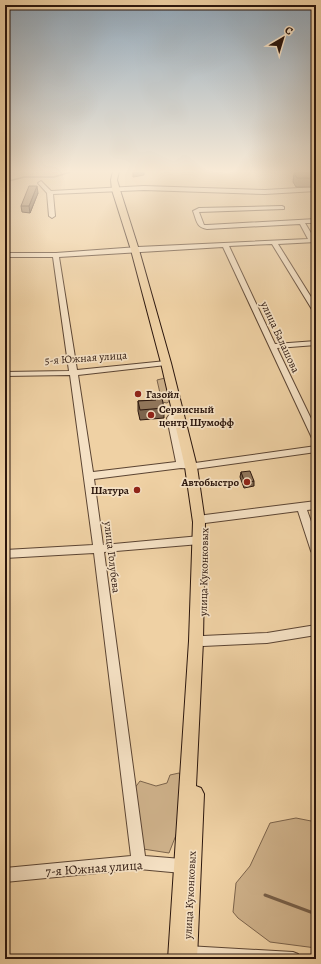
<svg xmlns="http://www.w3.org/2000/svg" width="321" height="964" font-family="Alegreya,serif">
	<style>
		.green { fill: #ceb18a; stroke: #7c644c }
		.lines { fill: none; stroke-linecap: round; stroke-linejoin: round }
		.stream-far1 { stroke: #786049; stroke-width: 1.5 }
		.stream { stroke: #786049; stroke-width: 3 }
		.minor-casing { stroke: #5c4533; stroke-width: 2 }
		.major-casing { stroke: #2b160d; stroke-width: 2 }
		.minor { fill: #f5e1c4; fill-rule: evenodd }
		.major { fill: #efd1a4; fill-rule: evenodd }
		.wall { fill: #7d664f; stroke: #2b160d }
		.shaded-wall { fill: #665340; stroke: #2b160d }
		.building { fill: #91775c; stroke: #2b160d }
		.poi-dot { fill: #8f2418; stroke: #f5e1c4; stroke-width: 1.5 }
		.labels { text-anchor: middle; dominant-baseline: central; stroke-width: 3.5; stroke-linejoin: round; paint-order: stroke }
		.street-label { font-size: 11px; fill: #2b160d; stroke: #f5e1c4 }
		.poi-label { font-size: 11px; font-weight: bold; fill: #2b160d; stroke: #f5e1c4; text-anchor: start }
		.near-street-label { font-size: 13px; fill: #2b160d; stroke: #f5e1c4 }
	</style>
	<rect width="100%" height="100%" fill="#efd1a4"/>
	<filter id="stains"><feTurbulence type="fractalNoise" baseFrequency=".005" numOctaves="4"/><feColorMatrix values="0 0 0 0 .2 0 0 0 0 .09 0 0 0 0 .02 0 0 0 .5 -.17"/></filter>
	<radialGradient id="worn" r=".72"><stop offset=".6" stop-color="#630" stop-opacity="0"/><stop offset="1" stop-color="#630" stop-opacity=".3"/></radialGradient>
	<g class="green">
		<path d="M 165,378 L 171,400 L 167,403 L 162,402 L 157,380 Z"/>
		<path d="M 179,773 L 182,779 L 178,830 L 169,853 L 143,849 L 134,789 L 140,781 L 156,786 L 167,783 L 170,775 Z"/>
		<path d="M 296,818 L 316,822 L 316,948 L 270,942 L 238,918 L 233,912 L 236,883 L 250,866 L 270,823 Z"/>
	</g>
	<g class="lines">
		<path class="stream-far1" d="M 5,182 L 24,177 L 54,177 L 74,171"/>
		<path class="stream" d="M 265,895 L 316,914"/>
		<g class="minor-casing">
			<g id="minor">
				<path d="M 5,171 L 12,171 L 5,175 Z"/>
				<path d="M 41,181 L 51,191 L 144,186 L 265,190 L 316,187 L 316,191 L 265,194 L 144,190 L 53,194 L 55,216 L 52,218 L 49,216 L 47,193 L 38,183 Z"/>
				<path d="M 282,206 L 284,207 L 284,209 L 199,212 L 204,225 L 207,225 L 316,219 L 316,223 L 305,223 L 314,238 L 316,238 L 316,242 L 278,244 L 316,305 L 316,313 L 313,311 L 272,244 L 229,246 L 275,344 L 316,341 L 316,345 L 277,348 L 316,429 L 316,441 L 312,438 L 223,247 L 59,257 L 77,370 L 166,361 L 170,363 L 166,365 L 78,375 L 93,472 L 176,462 L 167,418 L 174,408 L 177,407 L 181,410 L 175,418 L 185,462 L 195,463 L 316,446 L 316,452 L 195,469 L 181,468 L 94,479 L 103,545 L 200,536 L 203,537 L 205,540 L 203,543 L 200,544 L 104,552 L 145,856 L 182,859 L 187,861 L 189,866 L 187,871 L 182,873 L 139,869 L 5,882 L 5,868 L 131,856 L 94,553 L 5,558 L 5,550 L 93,545 L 70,375 L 5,376 L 5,372 L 69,371 L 53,257 L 5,257 L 5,253 L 56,253 L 138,247 L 308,239 L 300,224 L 207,229 C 196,227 197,221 193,211 L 199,208 Z"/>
				<path d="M 316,501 L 316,509 L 307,510 L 316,536 L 316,555 L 313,554 L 311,551 L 298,511 L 205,523 L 202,522 L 200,519 L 202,516 L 205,515 Z"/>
				<path d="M 316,625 L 316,635 L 267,643 L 203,646 L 199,644 L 198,641 L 199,638 L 203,636 L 267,633 Z"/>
				<path d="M 187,946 L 293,952 L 298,954 L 300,959 L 184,959 L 180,953 L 182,948 Z"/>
			</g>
		</g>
		<g class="major-casing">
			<path id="major" d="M 113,171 L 119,171 L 117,180 L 120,190 L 139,250 L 171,363 L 197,467 L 205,522 L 203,641 L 196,786 L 201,788 L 204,794 L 197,959 L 168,959 L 189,641 L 193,522 L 185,467 L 161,363 L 131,250 L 112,190 L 111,180 Z"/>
		</g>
		<use href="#minor" class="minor"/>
		<use href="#major" class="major"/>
	</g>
	<g class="wall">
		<path d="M 309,171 L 316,171 L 316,187 L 296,187 L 293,182 L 294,173 L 310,173 Z"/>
		<path d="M 38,193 L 30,213 L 22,212 L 21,206 Z"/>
		<path d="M 155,399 L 164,408 L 164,418 L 140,420 L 138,411 L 138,401 L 156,400 Z"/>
		<path d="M 241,472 L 254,481 L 254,486 L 244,488 L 240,477 Z"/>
	</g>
	<g class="shaded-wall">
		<path d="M 133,171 L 144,171 L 144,175 L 133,177 Z"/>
		<path d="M 37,186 L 38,193 L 30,213 L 29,206 Z"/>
	</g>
	<g class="building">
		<path d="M 316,172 L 316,178 L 297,178 L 294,173 Z"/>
		<path d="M 29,186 L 37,186 L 29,206 L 21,206 Z"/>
		<path d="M 162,398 L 164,408 L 140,410 L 138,401 L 156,400 L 155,399 Z"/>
		<path d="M 250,471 L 254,481 L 245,483 L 241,472 Z"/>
	</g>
	<linearGradient id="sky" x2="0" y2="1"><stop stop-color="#90a6b8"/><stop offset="0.56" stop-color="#f8ead6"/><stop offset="1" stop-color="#f8ead6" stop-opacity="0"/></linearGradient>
	<rect width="321" height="306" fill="url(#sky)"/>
	<g class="poi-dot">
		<circle cx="138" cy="394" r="4"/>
		<circle cx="151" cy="415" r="4"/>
		<circle cx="247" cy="482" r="4"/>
		<circle cx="137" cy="490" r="4"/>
	</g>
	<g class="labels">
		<g class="street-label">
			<text transform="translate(280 337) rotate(65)">улица Балашова</text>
			<text transform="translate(86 358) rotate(-4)">5-я Южная улица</text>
			<text transform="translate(112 557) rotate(83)">улица Голубева</text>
			<text transform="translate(204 572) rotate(-89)">улица Куконковых</text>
			<text transform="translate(190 895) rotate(-87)">улица Куконковых</text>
		</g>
		<g class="poi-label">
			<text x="146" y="394">Газойл</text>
			<text x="159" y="409">Сервисный<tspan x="159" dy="13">центр Шумофф</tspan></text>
			<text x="239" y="482" text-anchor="end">Автобыстро</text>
			<text x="129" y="490" text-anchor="end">Шатура</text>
		</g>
		<g class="near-street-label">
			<text transform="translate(94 868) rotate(-4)">7-я Южная улица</text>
		</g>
	</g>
	<rect width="321" height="964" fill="none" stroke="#efd1a4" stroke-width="20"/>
	<rect x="6" y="6" width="309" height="952" fill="none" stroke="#2b160d" stroke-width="2"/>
	<rect x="10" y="10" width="301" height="944" fill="none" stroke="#2b160d"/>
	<g transform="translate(283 38) rotate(38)" stroke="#f5e1c4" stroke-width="3" paint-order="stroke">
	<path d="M0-3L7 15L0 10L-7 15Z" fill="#2b160d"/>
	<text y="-6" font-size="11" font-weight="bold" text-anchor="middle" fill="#2b160d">С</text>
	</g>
	<rect width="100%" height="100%" filter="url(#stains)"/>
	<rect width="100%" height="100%" fill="url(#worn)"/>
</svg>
